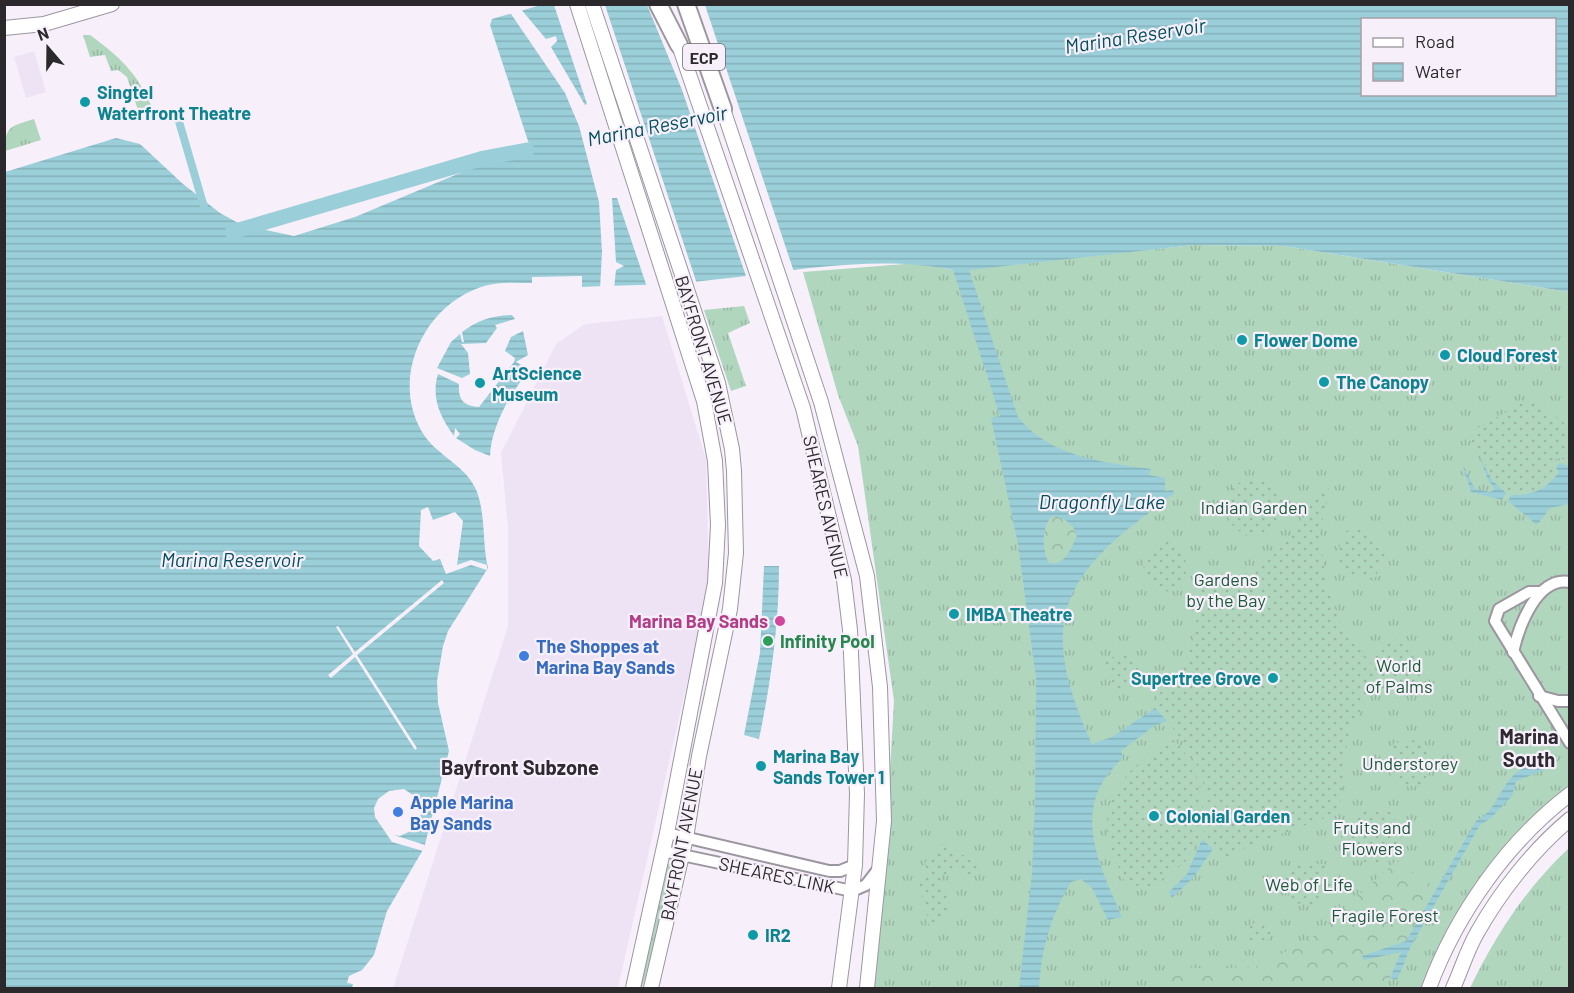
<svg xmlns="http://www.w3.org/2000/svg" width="1574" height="993" font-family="Barlow,sans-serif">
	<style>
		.built { fill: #eee3f5 }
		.grass { fill: url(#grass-tufts) }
		.forest { fill: url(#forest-crowns) }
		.garden { fill: url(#garden-dots) }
		.water { fill: url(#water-rules); fill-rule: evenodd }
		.pier { fill: #f7f0fb }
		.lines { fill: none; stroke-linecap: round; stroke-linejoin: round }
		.canal { stroke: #9aced8; stroke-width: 8 }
		.river { stroke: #9aced8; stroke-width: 15 }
		.minor-casing { stroke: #9c96a0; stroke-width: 14 }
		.major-casing { stroke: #9c96a0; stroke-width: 16 }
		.highway-casing { stroke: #9c96a0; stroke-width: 20 }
		.minor { stroke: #fff; stroke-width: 10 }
		.major { stroke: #fff; stroke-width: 14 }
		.highway { stroke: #fff; stroke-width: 16 }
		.culture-dot { fill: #0f9aa8; stroke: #f7f0fb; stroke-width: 2 }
		.hotel-dot { fill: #d1479c; stroke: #f7f0fb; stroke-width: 2 }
		.leisure-dot { fill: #2e9e5b; stroke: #f7f0fb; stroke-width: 2 }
		.shop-dot { fill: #3f7fe0; stroke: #f7f0fb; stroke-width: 2 }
		.labels { text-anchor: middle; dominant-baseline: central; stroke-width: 4.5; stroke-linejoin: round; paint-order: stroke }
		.shield { fill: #f7f0fb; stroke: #69656b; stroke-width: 1.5 }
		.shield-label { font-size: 16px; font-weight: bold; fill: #2c292d }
		.culture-label { font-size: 18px; font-weight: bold; fill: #0d838f; stroke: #f7f0fb; text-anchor: start }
		.street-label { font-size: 18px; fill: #2c292d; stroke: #f7f0fb }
		.park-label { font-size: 18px; fill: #1c5b39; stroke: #f7f0fb }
		.hotel-label { font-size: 18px; font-weight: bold; fill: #b23c85; stroke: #f7f0fb; text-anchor: end }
		.leisure-label { font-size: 18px; font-weight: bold; fill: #27864d; stroke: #f7f0fb; text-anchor: start }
		.shop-label { font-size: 18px; font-weight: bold; fill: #366cbe; stroke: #f7f0fb; text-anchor: start }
		.water-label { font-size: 20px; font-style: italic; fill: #004f5a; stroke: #f7f0fb }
		.neighbourhood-label { font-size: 20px; font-weight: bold; fill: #2f2a32; stroke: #f7f0fb }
	</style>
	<defs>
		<pattern id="grass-tufts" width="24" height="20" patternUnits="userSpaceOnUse" patternTransform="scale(1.5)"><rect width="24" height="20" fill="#b1d6be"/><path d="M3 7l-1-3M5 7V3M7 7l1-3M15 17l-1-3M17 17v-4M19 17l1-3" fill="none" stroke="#98b8a4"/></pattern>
		<pattern id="forest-crowns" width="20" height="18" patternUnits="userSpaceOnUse" patternTransform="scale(1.5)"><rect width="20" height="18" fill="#b1d6be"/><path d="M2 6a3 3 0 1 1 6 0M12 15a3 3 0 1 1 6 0" fill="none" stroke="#98b8a4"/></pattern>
		<pattern id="garden-dots" width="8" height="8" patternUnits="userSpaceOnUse" patternTransform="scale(1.5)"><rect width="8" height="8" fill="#b1d6be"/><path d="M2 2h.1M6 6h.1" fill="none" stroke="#98b8a4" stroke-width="1.8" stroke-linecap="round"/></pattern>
		<pattern id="water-rules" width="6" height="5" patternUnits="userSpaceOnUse" patternTransform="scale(1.5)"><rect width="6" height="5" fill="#9aced8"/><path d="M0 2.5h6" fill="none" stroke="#85b1ba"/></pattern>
	</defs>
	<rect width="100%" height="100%" fill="#f7f0fb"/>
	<g class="built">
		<path d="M 34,51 L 46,92 L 26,98 L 14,57 Z"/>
		<path d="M 662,316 L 706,459 L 709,585 L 618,988 L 393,988 L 508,626 L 508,528 L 501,453 L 556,344 L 585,324 Z"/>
	</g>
	<g class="grass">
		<path d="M 83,35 L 90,35 C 118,55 137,73 151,105 L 138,110 L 127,77 L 118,70 L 111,71 L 105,55 L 90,57 Z"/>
		<path d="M 34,119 L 41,140 L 5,151 C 4,126 12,126 34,119 Z"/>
		<path d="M 1194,245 L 1284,246 L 1569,292 L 1569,786 L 1544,808 L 1494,861 L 1424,988 L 869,988 L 882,908 L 894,701 L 858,446 L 838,395 L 803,272 L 918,263 L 953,270 Z"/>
		<path d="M 744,306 L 750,323 L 728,333 L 746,386 L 731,391 L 704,310 Z"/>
		<path d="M 1569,848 L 1569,988 L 1470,988 C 1495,936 1526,888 1569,848 Z"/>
		<path d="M 668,864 L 671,864 L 652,956 L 642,988 L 638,988 Z"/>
	</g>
	<g class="forest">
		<path d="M 1052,516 C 1064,517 1074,524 1077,536 C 1071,548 1065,567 1049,563 C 1042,550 1041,527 1052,516 Z"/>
		<path d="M 1396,861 L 1437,888 L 1406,941 L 1363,957 L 1364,960 L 1401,952 L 1385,988 L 1162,988 L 1164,976 L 1180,967 L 1214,969 L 1259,966 L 1314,936 Z"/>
	</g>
	<g class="garden">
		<path d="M 1531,398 L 1569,427 L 1569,460 L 1556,458 L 1553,467 L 1556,472 C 1514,523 1491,474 1470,438 L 1471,432 Z"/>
		<circle cx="1255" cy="507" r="29"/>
		<path d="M 1323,484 L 1329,486 L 1320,533 L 1326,585 L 1342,626 L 1376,670 L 1372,685 L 1348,737 L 1339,813 L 1248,846 L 1228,862 L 1202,839 C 1217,777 1189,747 1152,703 L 1184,662 L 1195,635 L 1199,584 C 1270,579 1291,540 1323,484 Z"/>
		<path d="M 1363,525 L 1388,550 L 1374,580 L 1345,575 L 1336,558 L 1344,532 Z"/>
		<path d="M 1168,536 L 1178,543 L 1188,567 L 1179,590 C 1160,596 1138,583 1145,560 C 1148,550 1160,542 1168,536 Z"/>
		<path d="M 1397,639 L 1408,644 L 1426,687 L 1397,699 L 1373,686 L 1377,670 L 1370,660 L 1382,646 Z"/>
		<path d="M 1129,650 L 1144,681 L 1116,693 L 1104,661 Z"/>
		<path d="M 1174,740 C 1201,766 1213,818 1192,852 C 1182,869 1161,880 1144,889 L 1123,879 C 1118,864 1109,846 1107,830 C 1104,787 1139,759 1174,740 Z"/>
		<path d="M 1416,740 L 1427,746 L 1433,766 L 1422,785 L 1404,787 L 1386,769 L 1394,743 Z"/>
		<path d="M 1359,809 L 1392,812 L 1402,842 L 1381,866 L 1348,857 L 1340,833 Z"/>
		<path d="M 935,845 L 951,845 L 962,855 L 972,856 L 978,864 L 977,870 L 968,878 L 963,869 L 960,871 L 952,865 L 954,868 L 941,877 L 940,888 L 949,897 L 950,906 L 934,924 L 929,925 L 926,907 L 918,888 L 920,875 L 929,877 L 925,862 L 934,858 Z"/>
		<path d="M 1301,863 L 1325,864 L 1333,888 L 1317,905 L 1292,903 L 1284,880 Z"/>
		<circle cx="1259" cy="933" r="11"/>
	</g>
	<g class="water">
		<path d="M 541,5 L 1569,5 L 1569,292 L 1284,246 L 1194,245 L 969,270 L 1018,417 C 1048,456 1105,463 1151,469 L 1149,475 L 1165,478 L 1165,491 L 1173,490 L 1174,494 L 1146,509 L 1149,513 C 1050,584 1044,637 1092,744 L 1112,737 L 1155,708 L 1167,721 L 1154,726 L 1121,751 L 1123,757 C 1114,767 1103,779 1098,791 C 1081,833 1106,879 1122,917 L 1108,920 L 1092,888 L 1081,879 L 1071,882 C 1051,915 1041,950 1039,988 L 1019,988 L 1032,873 L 1035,800 L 1036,678 L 1018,544 L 991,418 L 1000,416 L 953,270 C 873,254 791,272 711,280 C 669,285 625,285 582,287 L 582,276 L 532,277 L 532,283 C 515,283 497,281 481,287 C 424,306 390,377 422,432 C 436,456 467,465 477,492 C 486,517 482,543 488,568 L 448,631 L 443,646 L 437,681 L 438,703 L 449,751 L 424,848 L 387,911 L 374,955 L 362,970 L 349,976 L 347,983 L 353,984 L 352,988 L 5,988 L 5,172 L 116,138 L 140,144 L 183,184 L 220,213 L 242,225 L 294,236 L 355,217 L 529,144 L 490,25 L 492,19 ZM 1362,20 L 1554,20 L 1554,94 L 1362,94 ZM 1052,516 C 1064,517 1074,524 1077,536 C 1071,548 1065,567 1049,563 C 1042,550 1041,527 1052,516 Z"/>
		<path d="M 512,315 L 515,319 L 495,325 L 497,328 L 486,343 L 461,344 L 468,353 L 470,374 L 462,378 L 437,368 L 451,342 L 460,334 L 462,342 L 464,342 L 462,332 C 478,320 492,316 512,315 Z"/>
		<path d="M 523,331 L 528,355 L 516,362 L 530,370 C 511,391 491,427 490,456 L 475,450 L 456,438 L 460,434 L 455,428 L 454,436 C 440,417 431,397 438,374 L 459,384 C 458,399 463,406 479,407 L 514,362 L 515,358 L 505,351 L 511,337 Z"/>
		<path d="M 1480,458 L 1492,480 L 1506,493 L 1502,500 L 1471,492 L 1462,463 L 1475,489 L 1490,492 L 1495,489 L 1488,480 Z"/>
		<path d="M 1559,463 L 1569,466 L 1569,504 L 1550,508 L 1537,525 L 1508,501 L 1511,495 C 1533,496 1546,489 1559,472 L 1556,468 Z"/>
		<path d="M 764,566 L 779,566 C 779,625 771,682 759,739 L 744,735 L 760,653 Z"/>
		<path d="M 1555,755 L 1558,761 L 1547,769 L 1516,781 L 1512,796 L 1491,818 L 1480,825 L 1411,946 L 1397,980 L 1390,978 L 1401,952 L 1364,960 L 1362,956 L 1406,941 L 1476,821 C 1497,811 1499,787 1516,773 C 1527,763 1543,765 1555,755 Z"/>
		<path d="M 1202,839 L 1213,849 L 1193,878 L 1172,898 L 1169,892 L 1187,874 Z"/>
	</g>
	<g class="pier">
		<path d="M 554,5 L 605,5 L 697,284 L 647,287 L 617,198 L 612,198 L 616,262 L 624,266 L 616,270 L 614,289 L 600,289 L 602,252 L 599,202 L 579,126 L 565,93 L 509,11 L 520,8 L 546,39 L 556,36 L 557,41 L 551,47 L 585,105 L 587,104 Z"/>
		<path d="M 647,5 L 705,5 L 794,272 L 747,279 L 682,90 Z"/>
		<path d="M 428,507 L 433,520 L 455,512 L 463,521 L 457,565 L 471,560 L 487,565 L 487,570 L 471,565 L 446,574 L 440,559 L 433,561 L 419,546 L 421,510 Z"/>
		<path d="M 442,580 L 444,583 L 357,655 L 417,748 L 415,750 L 355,657 L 331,678 L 328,675 L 353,654 L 336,627 L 338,626 L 355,652 Z"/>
		<path d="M 404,789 L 420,800 L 422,812 L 415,829 L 400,836 L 394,835 L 425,845 L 423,851 L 392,842 L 375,817 L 374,808 L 378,799 L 389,791 Z"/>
	</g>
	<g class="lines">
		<path class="canal" d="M 178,118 L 204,207"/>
		<path class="river" d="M 232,232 L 484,158 L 527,150"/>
		<g class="minor-casing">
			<g id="minor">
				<path d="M 1540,592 L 1529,592 L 1499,609 L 1495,621 L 1570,743"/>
				<path d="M 1513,652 C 1519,626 1537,576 1570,582"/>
				<path d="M 1539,696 L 1558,701 L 1570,701"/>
				<path d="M 667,833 L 829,871 L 840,871 L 855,865"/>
				<path d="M 663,851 L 852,891 L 866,885 L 879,868"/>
			</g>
		</g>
		<g class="major-casing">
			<g id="major">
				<path d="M 577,4 L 704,401 L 715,461 L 718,525 L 715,583 L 667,833 L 633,988"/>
				<path d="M 592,4 L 718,383 L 732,449 L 734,471 L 736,553 L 730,609 L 699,756 L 686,838 L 651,988"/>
				<path d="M 4,28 L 44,24 L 112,4"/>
				<path d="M 679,45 L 803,408 L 844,580 L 850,630 L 857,794 L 855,865 L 839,988"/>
				<path d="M 723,109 L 821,402 L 867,576 L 880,687 L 884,821 L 867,988"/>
				<path d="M 1429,988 C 1456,915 1507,842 1570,794"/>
				<path d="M 1453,988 C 1461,971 1467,950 1477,933 C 1500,892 1533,850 1570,819"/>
			</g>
		</g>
		<g class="highway-casing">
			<g id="highway">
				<path d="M 658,4 L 679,45"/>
				<path d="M 686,4 L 723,109"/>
			</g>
		</g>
		<use href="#minor" class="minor"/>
		<use href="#major" class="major"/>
		<use href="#highway" class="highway"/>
	</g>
	<g class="culture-dot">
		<circle cx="85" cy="102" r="6"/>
		<circle cx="1242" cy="340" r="6"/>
		<circle cx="1445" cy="355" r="6"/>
		<circle cx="1324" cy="382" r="6"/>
		<circle cx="480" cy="383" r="6"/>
		<circle cx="954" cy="614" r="6"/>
		<circle cx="1273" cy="678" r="6"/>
		<circle cx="761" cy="766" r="6"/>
		<circle cx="1154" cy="816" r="6"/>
		<circle cx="753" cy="935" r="6"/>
	</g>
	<circle class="hotel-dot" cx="780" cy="621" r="6"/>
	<circle class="leisure-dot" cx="768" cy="641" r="6"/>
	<g class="shop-dot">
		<circle cx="524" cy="656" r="6"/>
		<circle cx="398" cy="812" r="6"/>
	</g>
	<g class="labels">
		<rect class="shield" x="683" y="44" width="42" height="26" rx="4.5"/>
		<g class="shield-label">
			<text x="704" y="57">ECP</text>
		</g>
		<g class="culture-label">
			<text x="97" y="92">Singtel<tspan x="97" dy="21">Waterfront Theatre</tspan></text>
			<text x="1254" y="340">Flower Dome</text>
			<text x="1457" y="355">Cloud Forest</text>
			<text x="492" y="373">ArtScience<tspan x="492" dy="21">Museum</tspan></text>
			<text x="1336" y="382">The Canopy</text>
			<text x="966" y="614">IMBA Theatre</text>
			<text x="1261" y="678" text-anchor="end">Supertree Grove</text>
			<text x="773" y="756">Marina Bay<tspan x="773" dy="21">Sands Tower 1</tspan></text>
			<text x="1166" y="816">Colonial Garden</text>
			<text x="765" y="935">IR2</text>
		</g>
		<g class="street-label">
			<text transform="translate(704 350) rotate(73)">BAYFRONT AVENUE</text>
			<text transform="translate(826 507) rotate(77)">SHEARES AVENUE</text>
			<text transform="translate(681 844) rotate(-79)">BAYFRONT AVENUE</text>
			<text transform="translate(777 875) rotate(12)">SHEARES LINK</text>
		</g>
		<g class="park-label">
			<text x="1254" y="507">Indian Garden</text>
			<text x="1226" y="579">Gardens<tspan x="1226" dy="21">by the Bay</tspan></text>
			<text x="1399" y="665">World<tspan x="1399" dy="21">of Palms</tspan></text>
			<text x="1410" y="763">Understorey</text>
			<text x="1372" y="827">Fruits and<tspan x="1372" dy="21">Flowers</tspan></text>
			<text x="1309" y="884">Web of Life</text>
			<text x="1385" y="915">Fragile Forest</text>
		</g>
		<g class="hotel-label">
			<text x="768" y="621">Marina Bay Sands</text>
		</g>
		<g class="leisure-label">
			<text x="780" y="641">Infinity Pool</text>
		</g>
		<g class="shop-label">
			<text x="536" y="646">The Shoppes at<tspan x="536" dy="21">Marina Bay Sands</tspan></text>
			<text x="410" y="802">Apple Marina<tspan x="410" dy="21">Bay Sands</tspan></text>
		</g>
		<g class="water-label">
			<text transform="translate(1135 35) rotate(-9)">Marina Reservoir</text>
			<text transform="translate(657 125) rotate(-11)">Marina Reservoir</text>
			<text x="1102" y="501">Dragonfly Lake</text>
			<text x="232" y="559">Marina Reservoir</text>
		</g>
		<g class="neighbourhood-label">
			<text x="1529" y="736">Marina<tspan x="1529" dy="23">South</tspan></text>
			<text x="520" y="767">Bayfront Subzone</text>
		</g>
	</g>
	<rect width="1574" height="993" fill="none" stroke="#2c292d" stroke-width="12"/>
	<rect x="1361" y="18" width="195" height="78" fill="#f7f0fb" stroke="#a6a0a9" stroke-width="1.5"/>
	<rect x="1373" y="38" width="30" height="9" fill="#ffffff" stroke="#a6a0a9" stroke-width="1.5"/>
	<text x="1415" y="48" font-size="18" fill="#2c292d">Road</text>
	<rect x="1373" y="63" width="30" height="18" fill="url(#water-rules)" stroke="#a6a0a9" stroke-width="1.5"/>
	<text x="1415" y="78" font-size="18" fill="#2c292d">Water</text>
	<g transform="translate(48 48) rotate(340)" stroke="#f7f0fb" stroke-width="4.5" paint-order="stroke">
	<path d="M0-4.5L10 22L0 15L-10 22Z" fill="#2c292d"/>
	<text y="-9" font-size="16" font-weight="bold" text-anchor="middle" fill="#2c292d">N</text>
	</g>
</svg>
